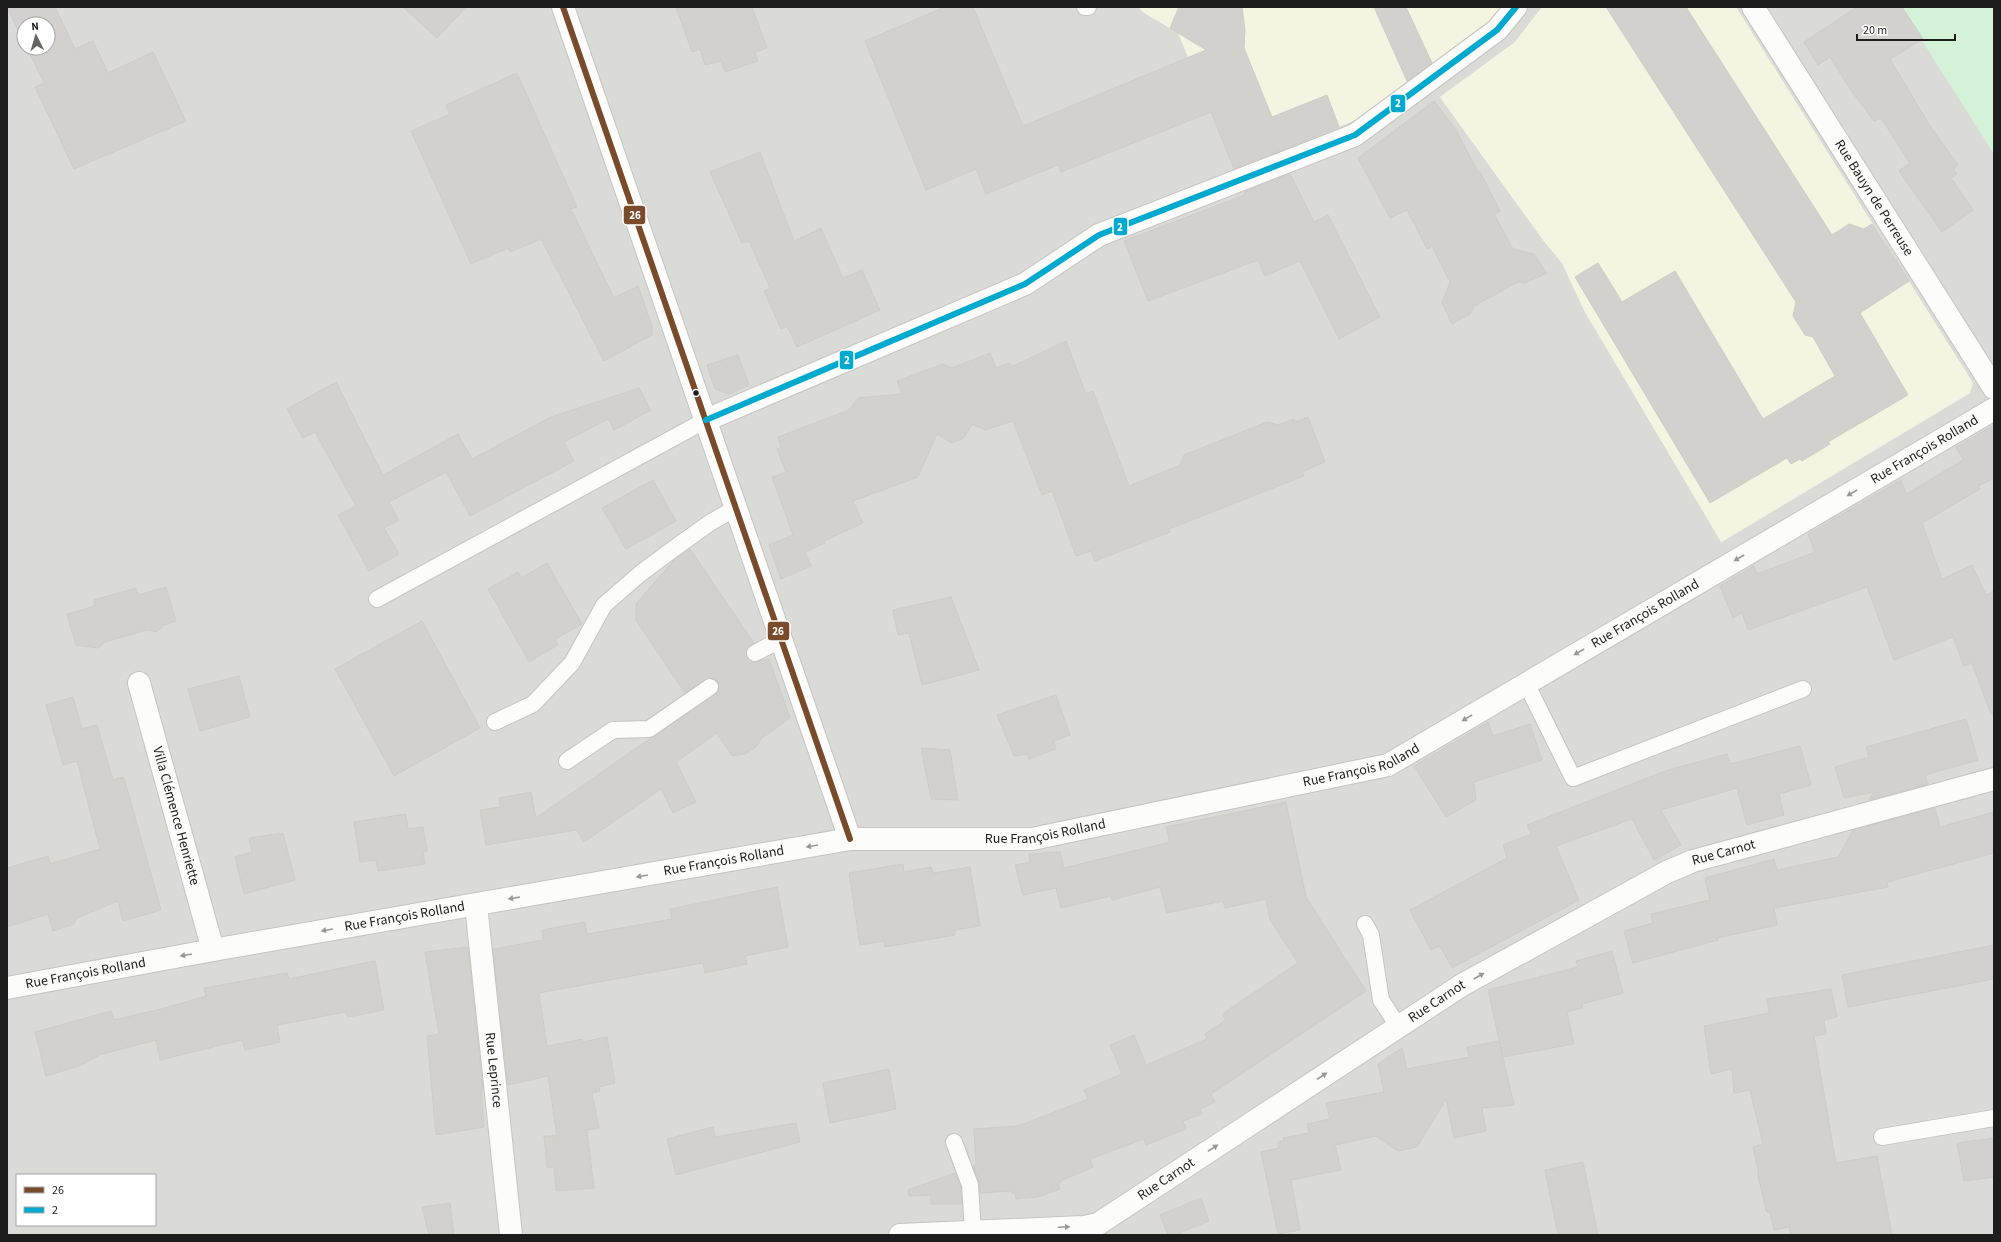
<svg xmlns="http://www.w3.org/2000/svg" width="2001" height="1242" font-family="'Source Sans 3',sans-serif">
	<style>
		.residential { fill: #dadad7; fill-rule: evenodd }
		.education { fill: #f4f5e0 }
		.park { fill: #d3f2d7 }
		.building { fill: #d2d1cd; stroke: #cfccc7 }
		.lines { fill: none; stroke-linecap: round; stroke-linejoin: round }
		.service-casing { stroke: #c4c4c2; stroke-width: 18 }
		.pedestrian-casing { stroke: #c4c4c2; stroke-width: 24 }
		.minor-casing { stroke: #c4c4c2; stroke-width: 24 }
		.service { stroke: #fcfcfb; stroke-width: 16 }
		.pedestrian { stroke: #fcfcfb; stroke-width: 22 }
		.minor { stroke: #fcfcfb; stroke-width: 22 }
		.bus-1-casing { stroke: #fff; stroke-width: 9 }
		.bus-2-casing { stroke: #fff; stroke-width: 9 }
		.bus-1 { stroke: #7a4b2a; stroke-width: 6 }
		.bus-2 { stroke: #00a9ce; stroke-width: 6 }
		.oneway { fill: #989897 }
		.bus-dot { fill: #1d1d1d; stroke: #fff; stroke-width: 1.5 }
		.labels { text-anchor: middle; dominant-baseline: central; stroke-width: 4; stroke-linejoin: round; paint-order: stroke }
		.street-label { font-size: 14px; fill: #1d1d1d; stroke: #fff }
		.line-badge { stroke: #fff; stroke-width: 1.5 }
		.badge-label { font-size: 11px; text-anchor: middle; font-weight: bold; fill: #fff }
	</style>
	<rect width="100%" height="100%" fill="#ebebe6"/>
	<path class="residential" d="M 7,7 L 1542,7 L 1515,42 L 1440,97 L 1543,240 L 1562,263 L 1585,312 L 1722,542 L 1970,393 L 1973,383 L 1736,7 L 1901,7 L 1994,154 L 1994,1235 L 7,1235 ZM 24,24 L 48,24 L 48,48 L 24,48 ZM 17,1175 L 155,1175 L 155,1225 L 17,1225 Z"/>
	<g class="education">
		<path d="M 1138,7 L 1504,7 L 1497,17 L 1364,117 L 1234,168 L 1178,33 L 1144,13 Z"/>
		<path d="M 1542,7 L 1736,7 L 1973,383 L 1970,393 L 1721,542 L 1585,312 L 1562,263 L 1543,240 L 1440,97 L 1515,42 Z"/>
	</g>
	<path class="park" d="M 1901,7 L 1994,7 L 1994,154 Z"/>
	<g class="building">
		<path d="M 7,7 L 55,7 L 75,49 L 93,41 L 108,73 L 153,52 L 186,121 L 74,169 L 35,87 L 44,83 L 27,48 L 48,48 L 48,24 L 24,24 L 24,42 Z"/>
		<path d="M 403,7 L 466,7 L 437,38 Z"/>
		<path d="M 676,7 L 752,7 L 767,48 L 755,52 L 758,61 L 725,72 L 721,61 L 705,65 L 700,49 L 692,52 Z"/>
		<path d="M 945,7 L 973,7 L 1023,126 L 1206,50 L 1170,28 L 1179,7 L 1242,7 L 1245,30 L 1244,48 L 1272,117 L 1327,95 L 1339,127 L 1234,169 L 1211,112 L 1061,172 L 1058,165 L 986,194 L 976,169 L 926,190 L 865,41 Z"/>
		<path d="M 1374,7 L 1406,7 L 1432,63 L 1407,81 Z"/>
		<path d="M 1606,7 L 1686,7 L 1832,235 L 1849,224 L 1864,229 L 1872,224 L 1909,281 L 1860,313 L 1908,395 L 1828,442 L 1830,444 L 1802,461 L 1800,459 L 1791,464 L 1787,458 L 1710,503 L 1575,277 L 1598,263 L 1622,302 L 1675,271 L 1763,419 L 1835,376 L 1813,337 L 1805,335 L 1793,316 L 1796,302 Z"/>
		<path d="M 1857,7 L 1902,7 L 1923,39 L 1890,59 L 1930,126 L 1958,165 L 1953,169 L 1957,174 L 1951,178 L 1973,210 L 1942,232 L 1899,171 L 1910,163 L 1881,118 L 1874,121 L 1850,89 L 1830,57 L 1818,65 L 1804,42 Z"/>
		<path d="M 517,73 L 577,207 L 571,209 L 614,298 L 638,286 L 652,326 L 652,335 L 604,361 L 541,239 L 510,252 L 508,248 L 471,264 L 411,131 L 450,114 L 446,105 Z"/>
		<path d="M 1434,101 L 1456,130 L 1478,172 L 1480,172 L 1500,211 L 1494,214 L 1513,249 L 1534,254 L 1547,273 L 1525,283 L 1518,282 L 1474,306 L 1470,314 L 1452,324 L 1442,303 L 1450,282 L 1432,246 L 1427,249 L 1407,210 L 1390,218 L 1358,158 Z"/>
		<path d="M 760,152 L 794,241 L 821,228 L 843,278 L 862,270 L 880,310 L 797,347 L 787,326 L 781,329 L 764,291 L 770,288 L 749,241 L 742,243 L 710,172 Z"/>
		<path d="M 1290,174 L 1314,222 L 1328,215 L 1380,317 L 1339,339 L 1300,261 L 1265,276 L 1258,260 L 1148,301 L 1124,241 L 1245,195 L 1244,192 Z"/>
		<path d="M 1066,341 L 1086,394 L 1093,391 L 1129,486 L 1180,465 L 1184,455 L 1267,422 L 1278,425 L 1294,419 L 1295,422 L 1308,417 L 1325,462 L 1302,472 L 1304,476 L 1169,529 L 1170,532 L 1095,561 L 1091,551 L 1076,556 L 1052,491 L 1042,495 L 1013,421 L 985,430 L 972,424 L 964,438 L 952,443 L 937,434 L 918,477 L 853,501 L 863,523 L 824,541 L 825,543 L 805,552 L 811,566 L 781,579 L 769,545 L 793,535 L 772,477 L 786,472 L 777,449 L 781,447 L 778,437 L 849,410 L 858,398 L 902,394 L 897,381 L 943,364 L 952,368 L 990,353 L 996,368 L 1009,363 L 1011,367 Z"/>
		<path d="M 738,355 L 749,385 L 729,394 L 715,389 L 707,365 Z"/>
		<path d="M 336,382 L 383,475 L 458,434 L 472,459 L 551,417 L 639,388 L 651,410 L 614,430 L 608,419 L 564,442 L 574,461 L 470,516 L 446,472 L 389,502 L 399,520 L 384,528 L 399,554 L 369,571 L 338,515 L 356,506 L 315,432 L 303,438 L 287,409 Z"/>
		<path d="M 1994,425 L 1994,478 L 1978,486 L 1980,489 L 1922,523 L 1942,579 L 1972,565 L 1986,595 L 1994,591 L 1994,714 L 1991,714 L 1972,663 L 1964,666 L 1953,637 L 1894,660 L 1867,587 L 1748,630 L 1742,613 L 1733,618 L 1720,586 L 1754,566 L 1757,574 L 1815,552 L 1808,534 L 1901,480 L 1906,494 L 1963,460 L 1956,447 Z"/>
		<path d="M 653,480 L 676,521 L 626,549 L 602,508 Z"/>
		<path d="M 690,549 L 754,643 L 747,648 L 747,658 L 755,662 L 769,659 L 790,718 L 762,738 L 756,747 L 745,754 L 732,756 L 717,733 L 676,762 L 696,802 L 673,813 L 661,789 L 584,842 L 577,830 L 486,845 L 480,810 L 500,807 L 499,798 L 531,792 L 536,818 L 718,691 L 718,682 L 710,678 L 685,693 L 636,620 L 636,604 L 673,561 Z"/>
		<path d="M 547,563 L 582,624 L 555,639 L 558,645 L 529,662 L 488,589 L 518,572 L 521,578 Z"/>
		<path d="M 166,587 L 176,621 L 164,625 L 157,632 L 147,630 L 105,642 L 98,648 L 76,645 L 67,614 L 95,606 L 94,600 L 136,588 L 138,595 Z"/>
		<path d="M 951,597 L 979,670 L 922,685 L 909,633 L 898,635 L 893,610 Z"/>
		<path d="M 422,621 L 480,728 L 394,776 L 335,669 Z"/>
		<path d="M 239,676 L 250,717 L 200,731 L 188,689 Z"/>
		<path d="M 1056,695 L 1070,735 L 1054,741 L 1056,749 L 1029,759 L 1028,754 L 1014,756 L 997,715 Z"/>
		<path d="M 73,697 L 82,729 L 97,725 L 113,780 L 123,777 L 125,781 L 161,910 L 123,921 L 118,901 L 77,918 L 74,924 L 53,931 L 48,914 L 7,927 L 7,868 L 48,856 L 50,864 L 100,849 L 77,761 L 63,765 L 46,705 Z"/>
		<path d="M 1966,719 L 1978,760 L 1925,775 L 1928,784 L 1869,800 L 1874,792 L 1844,798 L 1835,767 L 1869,757 L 1866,747 Z"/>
		<path d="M 1488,722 L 1493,736 L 1530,724 L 1542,760 L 1474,782 L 1476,800 L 1446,817 L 1414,766 Z"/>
		<path d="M 1800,746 L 1811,785 L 1779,794 L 1784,815 L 1747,825 L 1737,788 L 1661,810 L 1681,845 L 1654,860 L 1632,819 L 1556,846 L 1579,900 L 1452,968 L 1440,946 L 1431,950 L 1410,910 L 1507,858 L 1503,845 L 1531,834 L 1527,825 L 1668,770 L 1727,754 L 1730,764 Z"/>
		<path d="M 921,748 L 950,750 L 958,800 L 931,799 Z"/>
		<path d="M 1286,802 L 1306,897 L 1366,991 L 1211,1094 L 1215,1102 L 1200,1109 L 1202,1114 L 1183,1121 L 1186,1129 L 1146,1145 L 1144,1139 L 1090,1159 L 1093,1167 L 1061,1181 L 1061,1182 L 1058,1184 L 1060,1189 L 1038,1197 L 1016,1199 L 1015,1193 L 1012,1193 L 1012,1191 L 980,1193 L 979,1182 L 973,1166 L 976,1165 L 974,1129 L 1018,1126 L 1088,1099 L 1084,1090 L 1122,1074 L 1110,1045 L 1134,1035 L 1146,1065 L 1207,1039 L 1205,1034 L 1226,1020 L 1222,1014 L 1298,963 L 1270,920 L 1266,899 L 1225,908 L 1223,901 L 1167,913 L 1160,887 L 1112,900 L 1111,896 L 1061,908 L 1056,888 L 1023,895 L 1015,865 L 1030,862 L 1029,854 L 1060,852 L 1064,868 L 1170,842 L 1166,827 Z"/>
		<path d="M 1935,808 L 1940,827 L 1994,812 L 1994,853 L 1887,882 L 1888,887 L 1774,908 L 1777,925 L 1717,938 L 1718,940 L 1633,963 L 1624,931 L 1653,923 L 1651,914 L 1710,900 L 1705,878 L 1774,859 L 1777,870 L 1838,857 L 1853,830 Z"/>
		<path d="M 406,814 L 408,829 L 423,827 L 427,851 L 423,852 L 425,864 L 378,871 L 376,860 L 360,862 L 354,822 Z"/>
		<path d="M 283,833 L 295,880 L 244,894 L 235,857 L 252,852 L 249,838 Z"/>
		<path d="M 903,864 L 904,872 L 931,867 L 933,873 L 970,867 L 980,926 L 955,930 L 955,935 L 885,947 L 884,941 L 860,945 L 849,873 Z"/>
		<path d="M 777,887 L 788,947 L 745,956 L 747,964 L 705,973 L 703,963 L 539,993 L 547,1046 L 582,1039 L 582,1042 L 607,1037 L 615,1083 L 599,1087 L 600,1091 L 592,1093 L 599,1128 L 587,1130 L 594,1188 L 556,1191 L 554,1167 L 547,1168 L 544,1136 L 557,1136 L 548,1076 L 508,1085 L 493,949 L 543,940 L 542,930 L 585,922 L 587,934 L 672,919 L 670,909 Z"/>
		<path d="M 1994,945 L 1994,979 L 1848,1007 L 1842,975 Z"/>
		<path d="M 468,947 L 483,1090 L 481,1091 L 484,1127 L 436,1135 L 427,1036 L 439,1034 L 425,952 Z"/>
		<path d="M 1612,951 L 1623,993 L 1582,1004 L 1583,1008 L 1567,1012 L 1574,1044 L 1503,1057 L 1488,990 L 1578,967 L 1576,961 Z"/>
		<path d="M 375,961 L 384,1010 L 348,1017 L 346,1012 L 277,1025 L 280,1042 L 245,1050 L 242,1040 L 160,1060 L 156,1040 L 99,1055 L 82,1065 L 46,1076 L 35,1032 L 111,1011 L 114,1020 L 165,1008 L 206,996 L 204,988 L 287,973 L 289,979 Z"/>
		<path d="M 1831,989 L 1837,1017 L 1824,1020 L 1826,1034 L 1814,1036 L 1836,1163 L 1877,1156 L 1892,1235 L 1791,1235 L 1789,1227 L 1774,1230 L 1770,1213 L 1766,1211 L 1758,1175 L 1759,1174 L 1753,1147 L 1763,1144 L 1750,1090 L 1734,1093 L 1732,1069 L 1711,1074 L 1704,1026 L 1769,1013 L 1767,999 Z"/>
		<path d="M 1499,1041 L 1514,1105 L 1482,1108 L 1486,1131 L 1454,1138 L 1446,1099 L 1417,1147 L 1398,1151 L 1376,1136 L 1335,1145 L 1341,1170 L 1291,1180 L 1300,1230 L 1278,1234 L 1261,1152 L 1279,1148 L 1278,1142 L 1284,1141 L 1283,1138 L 1309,1133 L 1307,1124 L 1330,1119 L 1326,1103 L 1384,1092 L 1378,1064 L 1402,1048 L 1407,1069 L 1469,1057 L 1467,1047 Z"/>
		<path d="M 889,1069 L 896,1109 L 830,1123 L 823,1083 Z"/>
		<path d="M 796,1123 L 800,1142 L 676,1175 L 667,1139 L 713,1127 L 715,1137 Z"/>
		<path d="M 1994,1138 L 1994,1177 L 1964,1181 L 1957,1143 Z"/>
		<path d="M 1583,1162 L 1598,1235 L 1558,1235 L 1545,1170 Z"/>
		<path d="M 955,1173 L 961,1187 L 962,1204 L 931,1204 L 931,1195 L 909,1196 L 908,1190 Z"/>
		<path d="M 1201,1198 L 1209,1221 L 1174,1235 L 1168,1235 L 1160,1215 Z"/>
		<path d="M 450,1203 L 454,1235 L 429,1235 L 422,1207 Z"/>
	</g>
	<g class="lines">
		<g class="service-casing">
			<g id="service">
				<path d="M 1085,7 L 1088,7"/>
				<path d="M 377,599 L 706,420"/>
				<path d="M 755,653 L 782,639"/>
				<path d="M 1526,683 L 1573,778 L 1803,689"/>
				<path d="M 495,722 L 533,704 L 572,663 L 604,605 L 641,573 L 672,550 L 711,522 L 736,508"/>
				<path d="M 567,761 L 613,730 L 649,729 L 710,687"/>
				<path d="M 1365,924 L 1371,935 L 1381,1000 L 1398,1026"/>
				<path d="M 1882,1137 L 1994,1118"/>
				<path d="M 954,1142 L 970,1185 L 973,1231"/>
			</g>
		</g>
		<g class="pedestrian-casing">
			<g id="pedestrian">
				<path id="s1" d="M 1753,7 L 1994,388"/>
			</g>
		</g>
		<g class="minor-casing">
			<g id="minor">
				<path d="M 563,7 L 850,839"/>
				<path d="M 706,420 L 1025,284 L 1099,235 L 1355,135 L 1497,30 L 1516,7"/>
				<path id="s2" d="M 139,683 L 213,950"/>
				<path id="s3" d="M 476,905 L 511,1235"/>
				<path id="s4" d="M 7,988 L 213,950 L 850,839 L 1032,839 L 1388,765 L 1994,409"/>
				<path id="s5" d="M 900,1235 L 1084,1227 L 1098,1224 L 1462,985 L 1667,872 L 1693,861 L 1994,779"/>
			</g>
		</g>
		<use href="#service" class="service"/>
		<use href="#pedestrian" class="pedestrian"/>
		<use href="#minor" class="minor"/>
		<g class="bus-1-casing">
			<path id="bus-1" d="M 563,7 L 850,839"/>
		</g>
		<g class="bus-2-casing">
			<path id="bus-2" d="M 706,420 L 1025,284 L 1099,235 L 1355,135 L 1497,30 L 1516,7"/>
		</g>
		<use href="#bus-1" class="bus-1"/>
		<use href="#bus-2" class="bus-2"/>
	</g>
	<defs><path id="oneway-solid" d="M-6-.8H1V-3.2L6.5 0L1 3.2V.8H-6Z"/></defs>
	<g class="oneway">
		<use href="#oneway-solid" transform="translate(1852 493) rotate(150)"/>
		<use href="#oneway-solid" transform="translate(1739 558) rotate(150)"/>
		<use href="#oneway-solid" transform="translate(1579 652) rotate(150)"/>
		<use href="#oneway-solid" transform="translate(1467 718) rotate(149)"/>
		<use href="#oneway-solid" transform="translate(812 846) rotate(170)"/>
		<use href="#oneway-solid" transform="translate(642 876) rotate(170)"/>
		<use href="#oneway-solid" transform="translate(514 898) rotate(170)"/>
		<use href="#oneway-solid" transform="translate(327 930) rotate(170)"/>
		<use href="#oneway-solid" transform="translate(186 955) rotate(170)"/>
		<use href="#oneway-solid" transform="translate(1479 976) rotate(-30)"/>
		<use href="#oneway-solid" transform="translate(1322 1076) rotate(-33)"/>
		<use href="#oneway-solid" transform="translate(1213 1148) rotate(-33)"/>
		<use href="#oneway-solid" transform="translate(1064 1227) rotate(-2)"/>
	</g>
	<circle class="bus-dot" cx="696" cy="393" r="3.5"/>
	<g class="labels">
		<g class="street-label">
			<text stroke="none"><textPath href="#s1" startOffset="226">Rue Bauyn de Perreuse</textPath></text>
			<text stroke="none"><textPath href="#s4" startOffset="2024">Rue François Rolland</textPath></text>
			<text stroke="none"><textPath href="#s4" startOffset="1700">Rue François Rolland</textPath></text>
			<text stroke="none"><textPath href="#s4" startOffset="1376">Rue François Rolland</textPath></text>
			<text stroke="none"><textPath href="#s2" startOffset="138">Villa Clémence Henriette</textPath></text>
			<text stroke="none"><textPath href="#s4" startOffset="1052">Rue François Rolland</textPath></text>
			<text stroke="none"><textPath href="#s5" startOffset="928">Rue Carnot</textPath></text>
			<text stroke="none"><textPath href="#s4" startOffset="728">Rue François Rolland</textPath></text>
			<text stroke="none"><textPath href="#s4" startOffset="404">Rue François Rolland</textPath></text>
			<text stroke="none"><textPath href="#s4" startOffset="80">Rue François Rolland</textPath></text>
			<text stroke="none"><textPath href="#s5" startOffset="604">Rue Carnot</textPath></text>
			<text stroke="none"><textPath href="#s3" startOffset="166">Rue Leprince</textPath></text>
			<text stroke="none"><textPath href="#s5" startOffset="280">Rue Carnot</textPath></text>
		</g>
	</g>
	<g class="line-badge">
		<rect x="1390" y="94" width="16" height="19" rx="4" fill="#00a9ce"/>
		<rect x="623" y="205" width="23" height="20" rx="4" fill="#7a4b2a"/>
		<rect x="1113" y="217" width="15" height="19" rx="4" fill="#00a9ce"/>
		<rect x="839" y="350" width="15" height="20" rx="4" fill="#00a9ce"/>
		<rect x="767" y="621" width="23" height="20" rx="4" fill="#7a4b2a"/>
	</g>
	<g class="badge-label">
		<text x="1398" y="107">2</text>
		<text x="635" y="219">26</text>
		<text x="1120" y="231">2</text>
		<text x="847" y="364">2</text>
		<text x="778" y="635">26</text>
	</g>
	<rect width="2001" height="1242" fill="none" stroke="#1d1d1d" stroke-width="16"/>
	<rect x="16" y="1174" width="140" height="52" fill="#ffffff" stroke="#a5a5a5"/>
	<rect x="24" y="1187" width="20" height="6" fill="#7a4b2a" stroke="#a5a5a5"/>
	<text x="52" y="1194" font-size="12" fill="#1d1d1d">26</text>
	<rect x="24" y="1207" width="20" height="6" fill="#00a9ce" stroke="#a5a5a5"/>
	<text x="52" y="1214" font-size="12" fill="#1d1d1d">2</text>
	<g transform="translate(36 36) rotate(355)"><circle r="19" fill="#ffffff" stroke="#a5a5a5"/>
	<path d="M0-3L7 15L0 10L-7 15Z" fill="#656563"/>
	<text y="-6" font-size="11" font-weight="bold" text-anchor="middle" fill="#1d1d1d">N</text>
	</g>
	<path d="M1857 34v6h98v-6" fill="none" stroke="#1d1d1d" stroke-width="2"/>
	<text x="1863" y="34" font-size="12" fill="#1d1d1d" stroke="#ffffff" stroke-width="3" paint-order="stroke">20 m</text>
</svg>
